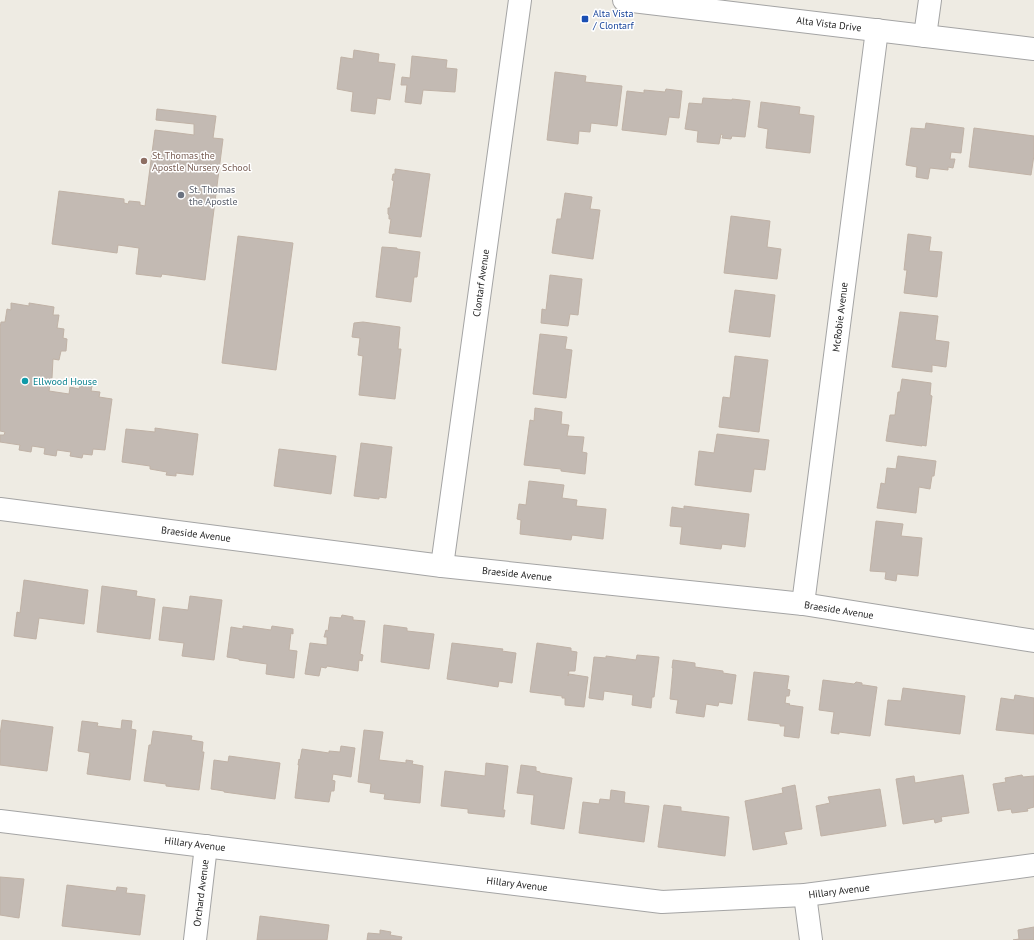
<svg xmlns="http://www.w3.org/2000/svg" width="1034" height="940" font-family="'PT Sans',sans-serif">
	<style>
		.building { fill: #c3bab3; stroke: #c0b2a6 }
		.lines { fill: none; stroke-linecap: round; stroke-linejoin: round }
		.minor-casing { stroke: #a4a4a4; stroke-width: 24 }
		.minor { stroke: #fff; stroke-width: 22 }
		.transit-dot { fill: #1a4fb4; stroke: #fff; stroke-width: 1.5 }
		.education-dot { fill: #8d6e63; stroke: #fff; stroke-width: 1.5 }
		.worship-dot { fill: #6b7280; stroke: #fff; stroke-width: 1.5 }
		.culture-dot { fill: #0f9aa8; stroke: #fff; stroke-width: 1.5 }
		.labels { text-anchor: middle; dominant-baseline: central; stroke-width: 3; stroke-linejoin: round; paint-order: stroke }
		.transit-label { font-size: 10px; fill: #164399; stroke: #fff; text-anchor: start }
		.street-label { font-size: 10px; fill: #1d1d1d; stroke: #fff }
		.education-label { font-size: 10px; fill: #785e54; stroke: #fff; text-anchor: start }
		.worship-label { font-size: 10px; fill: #5b616d; stroke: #fff; text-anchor: start }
		.culture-label { font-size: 10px; fill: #0d838f; stroke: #fff; text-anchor: start }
	</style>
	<rect width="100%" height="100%" fill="#eeebe3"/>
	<g class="building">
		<path d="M 354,50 L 379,54 L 378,62 L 395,64 L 390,100 L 377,98 L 375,114 L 351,111 L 353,92 L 337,89 L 341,57 L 353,59 Z"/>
		<path d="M 412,56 L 447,60 L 446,68 L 457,69 L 455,92 L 423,90 L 421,104 L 405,102 L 407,85 L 401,85 L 402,77 L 410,78 Z"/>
		<path d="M 555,72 L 586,76 L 585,82 L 622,86 L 617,126 L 591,123 L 590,132 L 579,131 L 578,144 L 547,140 Z"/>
		<path d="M 666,89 L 682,91 L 679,118 L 669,117 L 666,135 L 622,130 L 627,91 L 644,93 L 644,90 L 665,92 Z"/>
		<path d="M 703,98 L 732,100 L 732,99 L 750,101 L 745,137 L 732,136 L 731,139 L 722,138 L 723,135 L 721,134 L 719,144 L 697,142 L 698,131 L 685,129 L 689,103 L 702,104 Z"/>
		<path d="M 761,102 L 800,107 L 799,114 L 814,116 L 810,153 L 766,148 L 768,129 L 758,127 Z"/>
		<path d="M 157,109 L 216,116 L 213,138 L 223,139 L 205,280 L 162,274 L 161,277 L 136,274 L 139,248 L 118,245 L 117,253 L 52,244 L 59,191 L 124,199 L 124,203 L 128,204 L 129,201 L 140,202 L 140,205 L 145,206 L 155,130 L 194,135 L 194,124 L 156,120 Z"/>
		<path d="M 926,123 L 964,128 L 961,153 L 951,152 L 950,159 L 955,159 L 953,168 L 948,167 L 948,170 L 930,168 L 928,179 L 916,177 L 917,167 L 906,165 L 911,128 L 925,129 Z"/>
		<path d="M 974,128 L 1034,136 L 1034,155 L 1031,175 L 969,167 Z"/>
		<path d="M 395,169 L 430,174 L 421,237 L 389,233 L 391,219 L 389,219 L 389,215 L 388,214 L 388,208 L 390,208 L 394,181 L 392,180 L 393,174 L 395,174 Z"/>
		<path d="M 565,193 L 592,197 L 590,209 L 600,210 L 593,259 L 552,253 L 557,219 L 561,219 Z"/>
		<path d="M 731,216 L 770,221 L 767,247 L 781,249 L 777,279 L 724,273 Z"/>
		<path d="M 908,234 L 931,237 L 929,251 L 942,252 L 937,297 L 904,293 L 907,270 L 904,270 Z"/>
		<path d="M 238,236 L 293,243 L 276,370 L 222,363 Z"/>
		<path d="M 382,247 L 397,248 L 397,249 L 420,252 L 417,277 L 414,277 L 411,302 L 376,297 Z"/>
		<path d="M 550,275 L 582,279 L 578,315 L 570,314 L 568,326 L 541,323 L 542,309 L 546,310 Z"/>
		<path d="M 735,290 L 775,295 L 770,337 L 729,332 Z"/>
		<path d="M 11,303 L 29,306 L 29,303 L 54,307 L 53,315 L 59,315 L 57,328 L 64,329 L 63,338 L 67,339 L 66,351 L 61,351 L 59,360 L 53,359 L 52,378 L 51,378 L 49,391 L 69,394 L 70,387 L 79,389 L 80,384 L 92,386 L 91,391 L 100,392 L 99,397 L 112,399 L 105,450 L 93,449 L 92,455 L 83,454 L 82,458 L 70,456 L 71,452 L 57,450 L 56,456 L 44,454 L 45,448 L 32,446 L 31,452 L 19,450 L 20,445 L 0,442 L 0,435 L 4,435 L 5,432 L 0,431 L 0,328 L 1,322 L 5,322 L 7,309 L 11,310 Z"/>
		<path d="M 900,312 L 938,316 L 935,340 L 949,342 L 946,367 L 932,365 L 932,372 L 892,367 Z"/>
		<path d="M 363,322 L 400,327 L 398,349 L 401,349 L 395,399 L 359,395 L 363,356 L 358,355 L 360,338 L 352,337 L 354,323 Z"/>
		<path d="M 540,334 L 567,337 L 565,349 L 572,350 L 566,398 L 533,394 Z"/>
		<path d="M 735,356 L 768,360 L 759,432 L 719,427 L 723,397 L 730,398 Z"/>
		<path d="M 902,379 L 931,383 L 930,395 L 932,396 L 926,446 L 922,445 L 922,446 L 886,441 L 890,415 L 895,415 L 898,392 L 900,392 Z"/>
		<path d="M 535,408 L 562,412 L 561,424 L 569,425 L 567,436 L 584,437 L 582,452 L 587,453 L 585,474 L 561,471 L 561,469 L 524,465 L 530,420 L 534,421 Z"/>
		<path d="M 155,428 L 198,434 L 193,475 L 176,473 L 176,476 L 166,475 L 167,472 L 150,469 L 150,466 L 122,462 L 126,429 L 155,432 Z"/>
		<path d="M 717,434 L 769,440 L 765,470 L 754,469 L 751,492 L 695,485 L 699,451 L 714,453 Z"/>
		<path d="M 361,443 L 392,447 L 386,498 L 379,497 L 379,499 L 354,496 Z"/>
		<path d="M 279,449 L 336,456 L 331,494 L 274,486 Z"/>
		<path d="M 898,456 L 936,461 L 934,476 L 932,476 L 930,489 L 919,487 L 916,513 L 877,508 L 881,483 L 885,484 L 887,468 L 896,469 Z"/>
		<path d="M 529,481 L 564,485 L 562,498 L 577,500 L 576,506 L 606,509 L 603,539 L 572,535 L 571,540 L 520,534 L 521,520 L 517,519 L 519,504 L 526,505 Z"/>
		<path d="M 684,506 L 749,514 L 745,547 L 722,544 L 721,549 L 680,544 L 682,527 L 670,526 L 672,507 L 684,509 Z"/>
		<path d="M 876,521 L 903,524 L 901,536 L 922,538 L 918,576 L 897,574 L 896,581 L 885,579 L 886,572 L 870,571 Z"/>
		<path d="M 24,580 L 88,590 L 84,624 L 39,618 L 36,639 L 14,636 L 17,612 L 20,613 Z"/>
		<path d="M 102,586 L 137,591 L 136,596 L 155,599 L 150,639 L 97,632 Z"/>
		<path d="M 190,596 L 222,600 L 214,660 L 182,656 L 184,643 L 159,640 L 163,607 L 188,610 Z"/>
		<path d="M 342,615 L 353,617 L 353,620 L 365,621 L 360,654 L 363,655 L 362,661 L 359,660 L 358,671 L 327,666 L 326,668 L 321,667 L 319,676 L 305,674 L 310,643 L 327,645 L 327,637 L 324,637 L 326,630 L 328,631 L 330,617 L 341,618 Z"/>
		<path d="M 384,625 L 407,628 L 407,631 L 434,634 L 429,669 L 381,662 Z"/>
		<path d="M 243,626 L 271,630 L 272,626 L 293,629 L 293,634 L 291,633 L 289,650 L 297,651 L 294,678 L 266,674 L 267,664 L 239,660 L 239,659 L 227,657 L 231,627 L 243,629 Z"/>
		<path d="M 452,643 L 503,649 L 502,651 L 516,653 L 512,683 L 499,681 L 498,687 L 447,679 Z"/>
		<path d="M 537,643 L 571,648 L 571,651 L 577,652 L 575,671 L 569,671 L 568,676 L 569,674 L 588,677 L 584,707 L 565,705 L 565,698 L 562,698 L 562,696 L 530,692 Z"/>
		<path d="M 637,655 L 659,657 L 654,697 L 652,697 L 651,708 L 632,705 L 633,695 L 604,691 L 603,700 L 589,698 L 594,657 L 606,658 L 606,656 L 636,660 Z"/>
		<path d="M 673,660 L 695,663 L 695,667 L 723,671 L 723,673 L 736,675 L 732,704 L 719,702 L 718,706 L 706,704 L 704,717 L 676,713 L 678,700 L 670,699 L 673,668 L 672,668 Z"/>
		<path d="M 754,672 L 789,676 L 787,689 L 790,690 L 789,696 L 786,696 L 785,703 L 790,704 L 789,705 L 803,707 L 799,738 L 784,736 L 785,726 L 780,726 L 780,724 L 748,720 Z"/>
		<path d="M 823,680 L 854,684 L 856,682 L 862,683 L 862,685 L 864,685 L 877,687 L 870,736 L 839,732 L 839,734 L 831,733 L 834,712 L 819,710 Z"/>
		<path d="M 903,688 L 965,696 L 960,734 L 885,725 L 888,700 L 901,701 Z"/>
		<path d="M 1015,695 L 1034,698 L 1034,734 L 996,730 L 1001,698 L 1014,700 Z"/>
		<path d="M 2,720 L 53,727 L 47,771 L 0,765 L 0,735 Z"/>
		<path d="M 122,720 L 132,721 L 131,729 L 136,730 L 130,780 L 87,774 L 90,753 L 78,751 L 82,721 L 98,723 L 97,726 L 121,729 Z"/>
		<path d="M 364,730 L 383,732 L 379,760 L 406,763 L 406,760 L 413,761 L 412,764 L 423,766 L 420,803 L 384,799 L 385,794 L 370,792 L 371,784 L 358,782 Z"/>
		<path d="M 153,731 L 192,736 L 191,740 L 203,742 L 202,752 L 204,752 L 199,790 L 166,786 L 166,784 L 144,781 L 149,745 L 151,745 Z"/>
		<path d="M 341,746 L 355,748 L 351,777 L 333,774 L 332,780 L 335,781 L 334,791 L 331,791 L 329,802 L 295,798 L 299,765 L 298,765 L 299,759 L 300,760 L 302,749 L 329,753 L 329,751 L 340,752 Z"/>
		<path d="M 229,756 L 280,763 L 275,799 L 224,792 L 224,791 L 211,789 L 214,760 L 228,762 Z"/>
		<path d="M 486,763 L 508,766 L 503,810 L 505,810 L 504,817 L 468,813 L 468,809 L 441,806 L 445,771 L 485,776 Z"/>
		<path d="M 521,765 L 536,767 L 536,771 L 540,772 L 540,773 L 572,778 L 564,829 L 531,824 L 534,795 L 517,793 Z"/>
		<path d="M 963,775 L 969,813 L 941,817 L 942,821 L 935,823 L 934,819 L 903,824 L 896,779 L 914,776 L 915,783 Z"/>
		<path d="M 1022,775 L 1023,777 L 1034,776 L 1034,807 L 1027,809 L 1028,811 L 1012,813 L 1011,809 L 998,811 L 993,784 L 1006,782 L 1005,778 Z"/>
		<path d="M 795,785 L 802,829 L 784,832 L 787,844 L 753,850 L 745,801 L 783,793 L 782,788 Z"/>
		<path d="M 880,789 L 886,826 L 821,836 L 816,806 L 830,803 L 828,797 Z"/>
		<path d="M 611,790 L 625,792 L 624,803 L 649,806 L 644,842 L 579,833 L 583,802 L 599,804 L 600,799 L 610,800 Z"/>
		<path d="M 664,805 L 681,807 L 681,811 L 729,817 L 725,856 L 658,847 Z"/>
		<path d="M 0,877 L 24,879 L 19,918 L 0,915 Z"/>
		<path d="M 67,885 L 116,891 L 117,887 L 127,888 L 126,893 L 145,895 L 140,935 L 62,926 Z"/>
		<path d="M 260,916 L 329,925 L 327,940 L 257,940 Z"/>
		<path d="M 1034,927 L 1034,940 L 1013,940 L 1019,939 L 1018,930 Z"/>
		<path d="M 380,930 L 391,932 L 390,935 L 402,937 L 401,940 L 367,940 L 368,933 L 380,934 Z"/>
	</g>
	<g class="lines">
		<g class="minor-casing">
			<g id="minor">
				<path d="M 624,0 L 1034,49"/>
				<path d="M 925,36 L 930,0"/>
				<path d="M 0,509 L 442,566 L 803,604 L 1034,641"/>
				<path d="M 442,566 L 520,0"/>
				<path d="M 803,604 L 877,30"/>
				<path d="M 0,821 L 662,902 L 805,895 L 1034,865"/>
				<path d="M 805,895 L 811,940"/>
				<path d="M 195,940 L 206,846"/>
			</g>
		</g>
		<use href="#minor" class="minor"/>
	</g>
	<rect class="transit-dot" x="581" y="15" width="8" height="8" rx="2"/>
	<circle class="education-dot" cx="144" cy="161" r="4"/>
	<circle class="worship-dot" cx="181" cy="195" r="4"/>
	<circle class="culture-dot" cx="25" cy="381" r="4"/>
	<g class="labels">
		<g class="transit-label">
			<text x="593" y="13">Alta Vista<tspan x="593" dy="12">/ Clontarf</tspan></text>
		</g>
		<g class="street-label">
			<text transform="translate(829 24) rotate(7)">Alta Vista Drive</text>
			<text transform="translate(481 283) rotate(-82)">Clontarf Avenue</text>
			<text transform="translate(840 317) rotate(-83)">McRobie Avenue</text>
			<text transform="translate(196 534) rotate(7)">Braeside Avenue</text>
			<text transform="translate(517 574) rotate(6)">Braeside Avenue</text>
			<text transform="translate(839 610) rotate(9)">Braeside Avenue</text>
			<text transform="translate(195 844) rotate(7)">Hillary Avenue</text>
			<text transform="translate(517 884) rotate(7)">Hillary Avenue</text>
			<text transform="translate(839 891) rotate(-7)">Hillary Avenue</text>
			<text transform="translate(201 893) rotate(-83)">Orchard Avenue</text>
		</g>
		<g class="education-label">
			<text x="152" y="155">St. Thomas the<tspan x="152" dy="12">Apostle Nursery School</tspan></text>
		</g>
		<g class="worship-label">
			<text x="189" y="189">St. Thomas<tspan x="189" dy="12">the Apostle</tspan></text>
		</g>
		<g class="culture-label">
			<text x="33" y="381">Ellwood House</text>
		</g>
	</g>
</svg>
